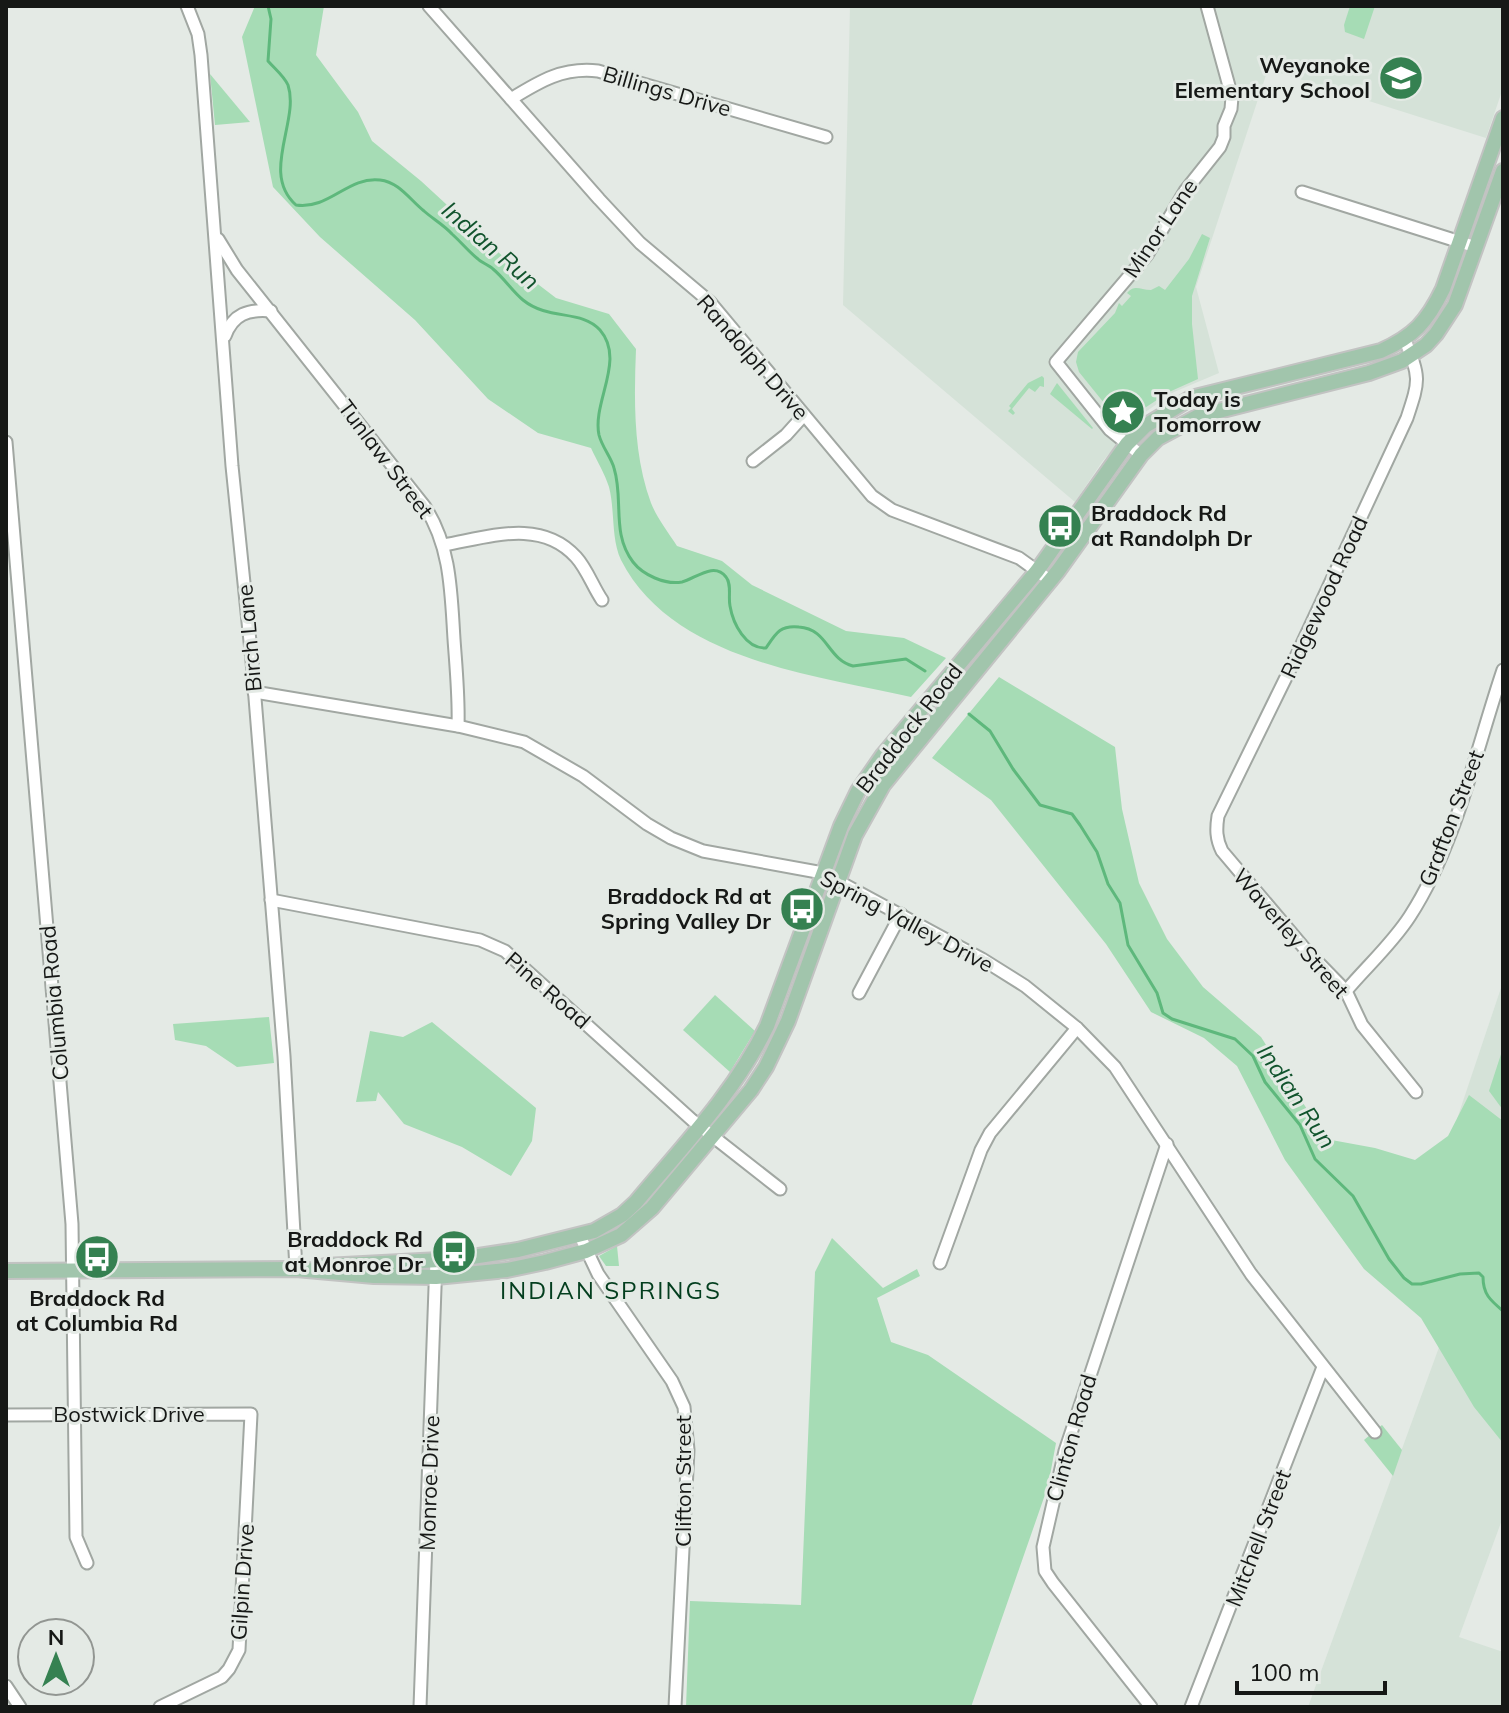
<svg xmlns="http://www.w3.org/2000/svg" width="1509" height="1713" font-family="Mulish,sans-serif">
	<style>
		.built { fill: #d5e2d8 }
		.green { fill: #a6dcb5 }
		.lines { fill: none; stroke-linecap: round; stroke-linejoin: round }
		.stream { stroke: #5eb87c; stroke-width: 3 }
		.minor-casing { stroke: #a1a7a2; stroke-width: 15 }
		.major-casing { stroke: #c2c3c2; stroke-width: 18 }
		.minor { stroke: #fff; stroke-width: 11 }
		.major { stroke: #a1c5ac; stroke-width: 14 }
		.labels { text-anchor: middle; dominant-baseline: central; stroke-width: 6; stroke-linejoin: round; paint-order: stroke }
		.poi-label { font-size: 22px; font-weight: bold; fill: #161816; stroke: #e4eae5; text-anchor: end }
		.street-label { font-size: 22px; fill: #161816; stroke: #e4eae5 }
		.water-label { font-size: 24px; font-style: italic; fill: #11542d; stroke: #e4eae5 }
		.neighbourhood-label { font-size: 24px; letter-spacing: 2px; fill: #033e1e; stroke: #e4eae5 }
	</style>
	<rect width="100%" height="100%" fill="#e4eae5"/>
	<g class="built">
		<path d="M 850,6 L 1503,6 L 1503,88 L 1486,138 L 1268,69 L 1196,287 L 1219,373 L 1174,392 L 1144,413 L 1102,462 L 1075,502 L 843,305 Z"/>
		<path d="M 1503,982 L 1503,1178 L 1457,1119 Z"/>
		<path d="M 1446,1328 L 1503,1412 L 1503,1517 L 1459,1637 L 1503,1652 L 1503,1707 L 1308,1707 Z"/>
	</g>
	<g class="green">
		<path d="M 255,6 L 324,6 L 316,55 L 358,112 L 372,141 L 421,181 L 509,262 L 556,298 L 609,314 L 636,349 C 634,400 633,454 651,503 C 657,518 668,532 677,546 L 722,561 L 752,585 L 846,631 L 904,638 L 946,658 L 911,697 C 813,675 672,660 621,560 C 611,539 615,510 609,487 C 605,474 597,461 591,448 L 538,433 L 488,399 L 415,320 L 320,237 L 273,187 L 242,37 Z"/>
		<path d="M 1350,6 L 1375,6 L 1364,39 L 1345,32 L 1344,25 Z"/>
		<path d="M 210,74 L 250,122 L 215,125 Z"/>
		<path d="M 1202,234 L 1210,238 L 1192,296 L 1192,324 L 1198,379 L 1169,392 L 1125,421 L 1117,419 L 1079,372 L 1076,362 L 1078,352 L 1115,313 L 1119,303 L 1122,306 L 1131,296 L 1127,293 C 1135,284 1140,290 1151,290 L 1159,286 L 1165,290 L 1189,259 Z"/>
		<path d="M 1042,376 L 1044,378 L 1044,387 L 1040,386 L 1035,392 L 1029,388 L 1012,409 L 1015,413 L 1013,415 L 1008,411 L 1011,408 L 1009,406 L 1028,383 Z"/>
		<path d="M 1057,383 L 1093,428 L 1092,429 L 1050,394 Z"/>
		<path d="M 999,677 L 1115,747 L 1122,809 L 1139,883 L 1167,939 L 1203,987 L 1261,1037 L 1326,1139 L 1375,1148 L 1415,1160 L 1448,1136 L 1469,1095 L 1503,1121 L 1503,1443 L 1474,1407 L 1421,1318 L 1364,1269 L 1285,1160 L 1237,1066 L 1204,1038 L 1151,1012 L 1106,944 L 991,800 L 932,758 Z"/>
		<path d="M 715,995 L 755,1031 L 730,1072 L 683,1030 Z"/>
		<path d="M 269,1017 L 274,1063 L 237,1067 L 206,1046 L 175,1040 L 173,1024 Z"/>
		<path d="M 432,1022 L 536,1108 L 532,1141 L 511,1176 L 462,1147 L 404,1124 L 378,1092 L 376,1101 L 356,1102 L 370,1031 L 403,1037 Z"/>
		<path d="M 1503,1048 L 1503,1110 L 1489,1091 Z"/>
		<path d="M 832,1238 L 883,1288 L 917,1269 L 920,1276 L 877,1298 L 891,1342 L 928,1355 L 1056,1443 L 1048,1486 L 971,1707 L 686,1707 L 690,1601 L 801,1605 L 815,1272 Z"/>
		<path d="M 617,1246 L 619,1266 L 606,1266 L 599,1256 Z"/>
		<path d="M 1382,1425 L 1402,1450 L 1393,1476 L 1364,1440 Z"/>
	</g>
	<g class="lines">
		<g class="stream">
			<path d="M 268,6 L 271,19 L 268,61 C 275,69 284,76 288,85 C 300,121 260,173 296,205 C 329,210 348,176 380,180 C 399,182 410,200 424,211 C 433,219 444,225 452,234 C 461,242 469,252 478,259 C 482,263 489,265 493,269 C 504,278 512,291 523,300 C 549,321 581,309 600,330 C 626,360 592,402 599,435 C 602,447 611,457 614,468 C 624,500 611,533 633,562 C 643,575 665,585 682,582 C 695,579 714,561 726,577 C 732,584 728,597 730,606 C 733,624 746,649 766,648 C 776,633 780,625 799,627 C 828,629 827,659 853,666 L 906,659 L 925,671"/>
			<path d="M 969,714 L 990,731 L 1013,769 L 1040,805 L 1072,814 L 1080,825 L 1097,852 L 1108,884 L 1120,903 L 1128,945 L 1157,993 L 1163,1013 L 1172,1019 L 1235,1039 L 1253,1056 L 1265,1082 L 1300,1125 L 1315,1159 L 1353,1196 L 1389,1259 L 1404,1278 L 1412,1284 L 1421,1284 L 1460,1274 L 1479,1273 L 1483,1277 C 1483,1294 1490,1300 1503,1311"/>
		</g>
		<g class="minor-casing">
			<g id="minor">
				<path d="M 187,6 L 198,34 L 201,55 L 232,466 L 252,661 L 284,1056 L 296,1269"/>
				<path d="M 429,6 L 599,199 L 640,243 L 710,302 L 872,496 L 892,510 L 1019,558 L 1051,581"/>
				<path d="M 511,99 C 540,81 563,67 598,71 L 826,137"/>
				<path d="M 1302,192 L 1476,247"/>
				<path d="M 218,239 L 237,270 L 425,507 C 451,547 451,593 454,639 C 456,668 459,697 458,726"/>
				<path d="M 225,336 C 233,314 248,309 271,311"/>
				<path d="M 1405,340 C 1420,378 1420,379 1407,418 L 1295,659 L 1218,816 C 1216,829 1216,839 1222,851 L 1305,949 L 1346,991 L 1362,1025 L 1416,1092"/>
				<path d="M 6,442 L 72,1224 L 76,1537 L 87,1563"/>
				<path d="M 1141,455 L 1110,430 L 1056,362 L 1147,255 L 1185,191 L 1220,147 L 1224,137 L 1224,126 L 1231,109 L 1232,97 L 1207,6"/>
				<path d="M 753,461 L 786,435 L 804,415"/>
				<path d="M 444,545 C 489,537 541,518 576,557 C 587,569 593,587 602,600"/>
				<path d="M 254,692 L 458,726 L 524,742 L 583,776 L 647,824 L 671,838 L 703,851 L 823,873 L 982,959 L 1025,986 L 1077,1028 L 1115,1067 L 1251,1274 L 1375,1432"/>
				<path d="M 271,900 L 480,940 L 505,951 L 692,1120 L 780,1189"/>
				<path d="M 1346,991 C 1367,966 1392,944 1410,916 C 1456,845 1476,750 1503,670"/>
				<path d="M 859,993 L 901,914"/>
				<path d="M 580,1236 L 598,1274 L 672,1381 L 684,1407 L 688,1450 L 675,1707"/>
				<path d="M 940,1263 L 981,1150 L 990,1133 L 1077,1028"/>
				<path d="M 6,1415 L 251,1414 L 239,1650 L 229,1669 L 222,1677 L 160,1707"/>
				<path d="M 6,1686 L 20,1707"/>
				<path d="M 420,1707 L 436,1260"/>
				<path d="M 1151,1707 L 1053,1583 L 1045,1571 L 1043,1547 L 1065,1451 L 1167,1144"/>
				<path d="M 1191,1707 L 1323,1367"/>
			</g>
		</g>
		<g class="major-casing">
			<g id="major">
				<path d="M 325,1266 L 459,1259 L 518,1250 L 594,1231 L 622,1215 L 636,1202 C 683,1146 735,1092 767,1026 L 841,826 L 858,791 L 883,755 L 1037,571 L 1127,444 L 1145,426 L 1191,398 L 1381,351 C 1414,336 1427,322 1443,289 L 1503,118"/>
				<path d="M 6,1271 L 296,1269 L 374,1276 L 436,1277 L 507,1270 L 545,1262 L 586,1251 L 621,1235 L 652,1208 L 751,1090 L 766,1067 L 788,1021 L 855,835 L 883,785 L 1058,571 L 1141,455 L 1158,438 L 1199,416 L 1369,373 L 1402,361 L 1426,345 L 1436,334 L 1455,305 L 1503,171"/>
			</g>
		</g>
		<use href="#minor" class="minor"/>
		<use href="#major" class="major"/>
	</g>
	<defs>
		<g id="school-disc" transform="scale(2.3)"><circle r="9.5" fill="#358151" stroke="#e4eae5"/><path d="M0-5L7-2L0 1L-7-2ZM-4 1L0 2.5L4 1V4Q0 6-4 4Z" fill="#fff"/></g>
		<g id="sight-disc" transform="scale(2.3)"><circle r="9.5" fill="#358151" stroke="#e4eae5"/><path d="M0-6L1.8-2.2L6-1.7L2.9 1.2L3.7 5.4L0 3.3L-3.7 5.4L-2.9 1.2L-6-1.7L-1.8-2.2Z" fill="#fff"/></g>
		<g id="bus-disc" transform="scale(2.3)"><circle r="9.5" fill="#358151" stroke="#e4eae5"/><path d="M-5-6H5V4H4V6H2V4H-2V6H-4V4H-5ZM-3.5-4V0h7V-4ZM-3.5 1.2v1.5H-2V1.2ZM2 1.2v1.5H3.5V1.2Z" fill="#fff"/></g>
	</defs>
	<g fill-rule="evenodd">
		<use href="#school-disc" x="1401" y="78"/>
		<use href="#sight-disc" x="1123" y="412"/>
		<use href="#bus-disc" x="1060" y="526"/>
		<use href="#bus-disc" x="802" y="909"/>
		<use href="#bus-disc" x="454" y="1252"/>
		<use href="#bus-disc" x="97" y="1257"/>
	</g>
	<g class="labels">
		<g class="poi-label">
			<text x="1370" y="65">Weyanoke<tspan x="1370" dy="25">Elementary School</tspan></text>
			<text x="1154" y="399" text-anchor="start">Today is<tspan x="1154" dy="25">Tomorrow</tspan></text>
			<text x="1091" y="513" text-anchor="start">Braddock Rd<tspan x="1091" dy="25">at Randolph Dr</tspan></text>
			<text x="771" y="896">Braddock Rd at<tspan x="771" dy="25">Spring Valley Dr</tspan></text>
			<text x="423" y="1239">Braddock Rd<tspan x="423" dy="25">at Monroe Dr</tspan></text>
			<text x="97" y="1298" text-anchor="middle">Braddock Rd<tspan x="97" dy="25">at Columbia Rd</tspan></text>
		</g>
		<g class="street-label">
			<text transform="translate(667 91) rotate(16)">Billings Drive</text>
			<text transform="translate(1160 228) rotate(-56)">Minor Lane</text>
			<text transform="translate(753 357) rotate(49)">Randolph Drive</text>
			<text transform="translate(386 459) rotate(53)">Tunlaw Street</text>
			<text transform="translate(1324 597) rotate(-65)">Ridgewood Road</text>
			<text transform="translate(249 638) rotate(-95)">Birch Lane</text>
			<text transform="translate(909 728) rotate(-52)">Braddock Road</text>
			<text transform="translate(1451 818) rotate(-69)">Grafton Street</text>
			<text transform="translate(907 921) rotate(28)">Spring Valley Drive</text>
			<text transform="translate(1291 933) rotate(49)">Waverley Street</text>
			<text transform="translate(548 990) rotate(41)">Pine Road</text>
			<text transform="translate(54 1003) rotate(-95)">Columbia Road</text>
			<text x="129" y="1414">Bostwick Drive</text>
			<text transform="translate(1071 1438) rotate(-74)">Clinton Road</text>
			<text transform="translate(683 1481) rotate(-90)">Clifton Street</text>
			<text transform="translate(429 1483) rotate(-88)">Monroe Drive</text>
			<text transform="translate(1258 1538) rotate(-69)">Mitchell Street</text>
			<text transform="translate(242 1582) rotate(-86)">Gilpin Drive</text>
		</g>
		<g class="water-label">
			<text transform="translate(491 245) rotate(41)">Indian Run</text>
			<text transform="translate(1297 1096) rotate(56)">Indian Run</text>
		</g>
		<g class="neighbourhood-label">
			<text x="611" y="1290">INDIAN SPRINGS</text>
		</g>
	</g>
	<rect width="1509" height="1713" fill="none" stroke="#161816" stroke-width="16"/>
	<g transform="translate(56 1657)"><circle r="38" fill="#e4eae5" stroke="#929692" stroke-width="2"/>
	<path d="M0-6L14 30L0 20L-14 30Z" fill="#358151"/>
	<text y="-12" font-size="22" font-weight="bold" text-anchor="middle" fill="#161816">N</text>
	</g>
	<path d="M1237 1681v12h148v-12" fill="none" stroke="#161816" stroke-width="4"/>
	<text x="1249" y="1681" font-size="24" fill="#161816" stroke="#e4eae5" stroke-width="6" paint-order="stroke">100 m</text>
</svg>
